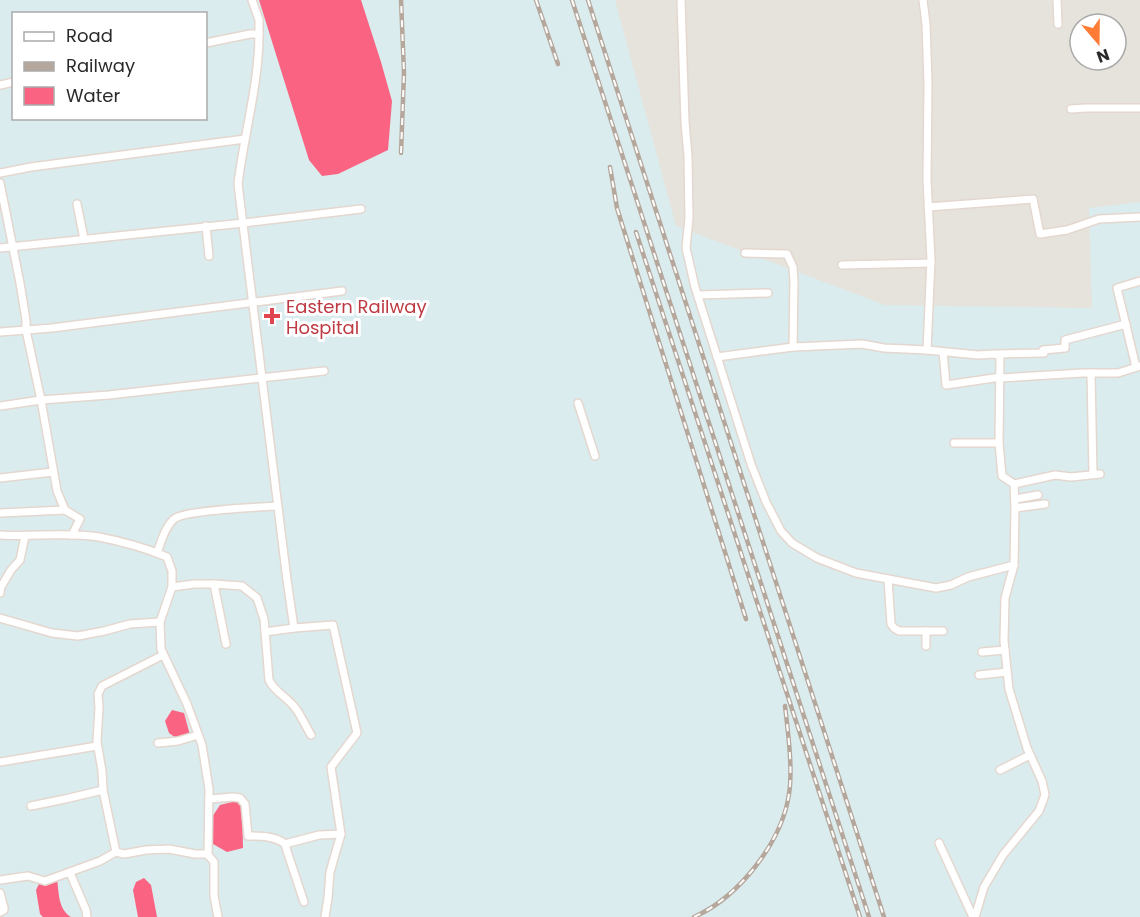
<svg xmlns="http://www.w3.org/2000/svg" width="1140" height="917" font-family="Poppins,sans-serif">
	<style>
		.industrial { fill: #e5e3dc; fill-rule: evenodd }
		.water { fill: #fa6381 }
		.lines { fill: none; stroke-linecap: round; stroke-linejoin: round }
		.minor-casing { stroke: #e4d7cf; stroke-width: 10 }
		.minor { stroke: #fff; stroke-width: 7 }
		.rail-casing { stroke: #b6a79c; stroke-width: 4.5 }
		.rail { stroke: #fff; stroke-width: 2; stroke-dasharray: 7; stroke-linecap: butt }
		.health-dot { fill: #e0444e; stroke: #fff; stroke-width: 2 }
		.labels { text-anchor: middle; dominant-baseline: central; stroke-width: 6; stroke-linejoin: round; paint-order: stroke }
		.health-label { font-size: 18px; fill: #be3a42; stroke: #fff; text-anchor: start }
	</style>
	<rect width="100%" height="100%" fill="#daecee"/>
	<path class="industrial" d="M 615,0 L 1140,0 L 1140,202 L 1089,208 L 1092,308 L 885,305 L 676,226 ZM 1080,24 L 1116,24 L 1116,60 L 1080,60 Z"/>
	<g class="water">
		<path d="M 259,0 L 361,0 L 381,62 L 392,101 L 388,150 L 338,174 L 322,176 L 309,160 Z"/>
		<path d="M 172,710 L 184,713 L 190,735 L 176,738 L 169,733 L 165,721 Z"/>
		<path d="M 236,801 L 242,808 L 243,848 L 227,852 L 213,844 L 210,820 L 220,805 Z"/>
		<path d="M 144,878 L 151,885 L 157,917 L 138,917 L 133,890 L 136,882 Z"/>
		<path d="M 57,879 C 59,893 58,909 71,917 L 43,917 L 40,914 L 36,890 L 40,882 Z"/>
	</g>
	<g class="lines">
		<g class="minor-casing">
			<g id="minor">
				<path d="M 681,0 L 685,122 L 688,156 L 689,218 L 686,248 L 695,287 L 751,464 L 766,502 L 781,531 L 792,543 L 817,558 L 856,573 L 936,588 L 951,585 L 968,577 L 1014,565"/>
				<path d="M 923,0 L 926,24 L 928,84 L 927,180 L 931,260 L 927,350 L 978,355 L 994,354 L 1000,356 L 999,443 L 1002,476 L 1014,484 L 1015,508 L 1014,565 L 1005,598 L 1004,641 L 1009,689 L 1027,748 L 1042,781 L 1045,795 L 1039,811 L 1003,855 L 984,887 L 975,917"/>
				<path d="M 1057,0 L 1058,24"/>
				<path d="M 259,34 C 259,84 244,134 238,184 L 287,580 L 294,628 L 333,625 L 357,733 L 331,767 L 341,834 L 330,872 L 328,898 L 325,917"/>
				<path d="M 206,43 L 250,34 L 259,34 L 259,20 L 252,0"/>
				<path d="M 0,85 L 14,82"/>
				<path d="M 1071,109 L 1086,108 L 1140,108"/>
				<path d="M 0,173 L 31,167 L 245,139"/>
				<path d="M 0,183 L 20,283 L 26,320 L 26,330 L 41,400 L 57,491 L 65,510 L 80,519 L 72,535"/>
				<path d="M 77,204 L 84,239"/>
				<path d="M 928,207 L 1033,199 L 1040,234 L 1067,230 L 1099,219 L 1140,217"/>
				<path d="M 206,226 L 209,256"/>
				<path d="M 0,248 L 244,223 L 361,209"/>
				<path d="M 745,253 L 787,254 L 793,267 L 794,281 L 793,347"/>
				<path d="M 842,265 L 931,263"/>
				<path d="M 698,295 L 768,293"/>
				<path d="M 0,332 L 52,328 L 342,291"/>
				<path d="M 943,352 L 946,385 L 1001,377"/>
				<path d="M 997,354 L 1044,353 L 1043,350 L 1065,348 L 1065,340 L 1126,324"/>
				<path d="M 717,357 L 793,347 L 862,344 L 884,348 L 927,350"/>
				<path d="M 1136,367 L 1117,288 L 1140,281"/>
				<path d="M 1091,373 L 1093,474"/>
				<path d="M 1001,378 L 1083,373 L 1118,373 L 1140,366"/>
				<path d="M 578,403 L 595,456"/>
				<path d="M 0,406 L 41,400 L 109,395 L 324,371"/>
				<path d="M 954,443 L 999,443"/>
				<path d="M 0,478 L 53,472"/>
				<path d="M 1014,484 L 1055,475 L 1071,477 L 1100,474"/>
				<path d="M 1015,499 L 1038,495"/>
				<path d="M 1015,508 L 1045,504"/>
				<path d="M 0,513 L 65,510"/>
				<path d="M 0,535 C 33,537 67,532 99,537 C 120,541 148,549 167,557 L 172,571 L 172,587 L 160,622 L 161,649 L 187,704 L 202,745 L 209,789 L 208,855 L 214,862 L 214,896 L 218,917"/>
				<path d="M 157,553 C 161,542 165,527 174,519 C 184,510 260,507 277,506"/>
				<path d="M 888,579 L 891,624 L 894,628 L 899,631 L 943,631"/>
				<path d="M 214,584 L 226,644"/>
				<path d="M 172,587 L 194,584 L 214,584 L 242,586 L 257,598 L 264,619 L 269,680 C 275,693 288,697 296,709 C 302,717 306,727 311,735"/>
				<path d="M 0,593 L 1,587 L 11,570 L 20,560 L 25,536"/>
				<path d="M 0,618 L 52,633 L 78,636 L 104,631 L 130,624 L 160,622"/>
				<path d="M 265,632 L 294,628"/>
				<path d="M 926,646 L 926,631"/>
				<path d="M 982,652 L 1005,650"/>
				<path d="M 979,675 L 1007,672"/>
				<path d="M 158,743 L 178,741 L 198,735"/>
				<path d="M 0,762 L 97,746"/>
				<path d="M 1000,770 L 1030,755"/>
				<path d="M 209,799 L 233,797 L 240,798 L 245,804 L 248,836 C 261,836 275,836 285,844 L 287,851 L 304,902"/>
				<path d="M 31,806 L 65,799 L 103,790"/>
				<path d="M 939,843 L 973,917"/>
				<path d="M 285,844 L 319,835 L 341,834"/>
				<path d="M 116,852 L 103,790 L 102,771 L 97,742 L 99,707 L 98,694 L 102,686 L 163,655"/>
				<path d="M 70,873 L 86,910 L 87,917"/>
				<path d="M 0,880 L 28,876 L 45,881 L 100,861 L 116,852 L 124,854 L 146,850 L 169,849 L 195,854 L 208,854"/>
				<path d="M 0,893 L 4,908 L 4,910 L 0,912"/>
			</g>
		</g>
		<use href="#minor" class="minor"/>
		<g class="rail-casing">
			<g id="rail">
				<path d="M 536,0 L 558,64"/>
				<path d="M 572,0 L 869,917"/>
				<path d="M 588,0 L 884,917"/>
				<path d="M 401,153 L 404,73 L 401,0"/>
				<path d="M 610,167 L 617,208 L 626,237 L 746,619"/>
				<path d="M 636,232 L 860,917"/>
				<path d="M 694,917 C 739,897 782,842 789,794 C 793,769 788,732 785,706"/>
			</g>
		</g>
		<use href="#rail" class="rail"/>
	</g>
	<path class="health-dot" d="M269 307h6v6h6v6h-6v6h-6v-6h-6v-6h6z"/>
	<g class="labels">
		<g class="health-label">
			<text x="286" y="306">Eastern Railway<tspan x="286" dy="21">Hospital</tspan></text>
		</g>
	</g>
	<rect x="12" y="12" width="195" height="108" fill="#ffffff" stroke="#aaaaaa" stroke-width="1.5"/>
	<rect x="24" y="32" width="30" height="9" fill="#ffffff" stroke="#aaaaaa" stroke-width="1.5"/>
	<text x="66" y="42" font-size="18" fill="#2a2a2a">Road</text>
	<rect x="24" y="62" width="30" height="9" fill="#b6a79c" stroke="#aaaaaa" stroke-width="1.5"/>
	<text x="66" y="72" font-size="18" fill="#2a2a2a">Railway</text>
	<rect x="24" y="87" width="30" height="18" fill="#fa6381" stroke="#aaaaaa" stroke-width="1.5"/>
	<text x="66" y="102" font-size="18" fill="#2a2a2a">Water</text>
	<g transform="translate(1098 42) rotate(160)"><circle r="28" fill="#ffffff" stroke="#aaaaaa" stroke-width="1.5"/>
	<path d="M0-4.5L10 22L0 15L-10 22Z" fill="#ff7c36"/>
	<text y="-9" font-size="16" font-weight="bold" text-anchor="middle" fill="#2a2a2a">N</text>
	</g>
</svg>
